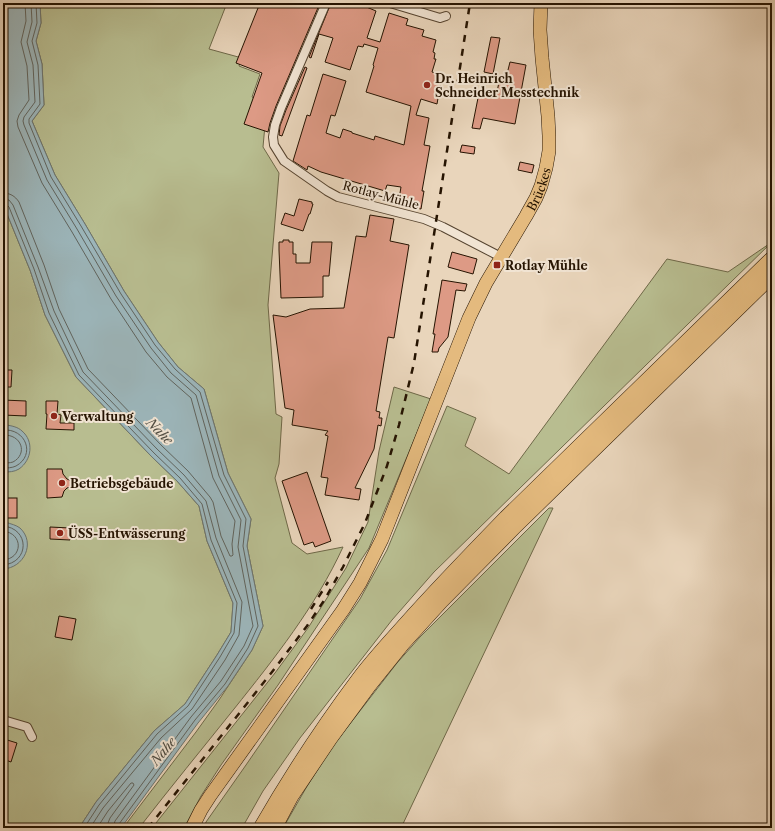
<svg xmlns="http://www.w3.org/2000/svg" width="775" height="831" font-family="'Libre Caslon Text',serif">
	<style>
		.green { fill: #b8bd90; stroke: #6e6848 }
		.water { fill: #9cb6bb; stroke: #6c7571 }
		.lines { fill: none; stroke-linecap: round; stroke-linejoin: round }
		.shore { stroke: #60645e; stroke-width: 1 }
		.building { fill: #dd9a85; stroke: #251301 }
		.street-casing { stroke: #564430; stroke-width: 10 }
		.primary-casing { stroke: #251301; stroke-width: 14 }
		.highway-casing { stroke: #251301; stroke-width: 16 }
		.street { stroke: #f1e4d3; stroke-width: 8 }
		.primary { stroke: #e4ba7e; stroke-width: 13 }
		.highway { stroke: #e4ba7e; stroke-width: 15 }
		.rail { stroke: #251301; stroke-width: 2.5; stroke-dasharray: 7 7; stroke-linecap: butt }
		.poi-dot { fill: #8f2418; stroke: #f1e4d3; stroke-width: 1.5 }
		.labels { text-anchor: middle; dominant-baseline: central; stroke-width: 4; stroke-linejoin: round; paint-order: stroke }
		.poi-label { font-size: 12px; font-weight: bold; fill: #251301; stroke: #f1e4d3; text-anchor: start }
		.street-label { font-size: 12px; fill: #251301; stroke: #f1e4d3 }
		.water-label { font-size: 13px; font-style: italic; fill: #4f4c42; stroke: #f1e4d3 }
	</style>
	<rect width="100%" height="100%" fill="#e9d5bb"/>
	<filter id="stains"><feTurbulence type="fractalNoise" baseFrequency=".005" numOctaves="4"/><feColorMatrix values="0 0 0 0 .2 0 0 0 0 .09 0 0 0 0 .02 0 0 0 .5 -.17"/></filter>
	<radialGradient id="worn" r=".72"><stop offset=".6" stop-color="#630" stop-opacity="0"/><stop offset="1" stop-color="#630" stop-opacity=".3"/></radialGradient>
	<g class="green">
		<path d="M 40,3 L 227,3 L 209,49 L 242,58 L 239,66 L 260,74 L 252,97 L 269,107 L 265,125 L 263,147 L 279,173 L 268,305 L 276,414 L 282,417 L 279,464 L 275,478 L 292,543 L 307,554 L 343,547 C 316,606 274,659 234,709 C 202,749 170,788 139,828 L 123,828 L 196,732 L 219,700 L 252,650 L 263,626 L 247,546 L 251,519 L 228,473 L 204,389 L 178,367 L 158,342 L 124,291 L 85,224 L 55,175 L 32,121 L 44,105 L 42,64 L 36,41 L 41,23 Z"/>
		<path d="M 3,204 L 30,270 L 45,315 L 76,377 L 151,456 L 177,481 L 199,506 L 207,541 L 233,603 L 231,632 L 217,655 L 185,704 L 154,731 L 96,802 L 79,828 L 3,828 Z"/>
		<path d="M 772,242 L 434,572 L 392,620 L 300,738 L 263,791 L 242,828 L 204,828 L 206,822 L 246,765 L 360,599 L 387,550 L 447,406 L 476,418 L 465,446 L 509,474 L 667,259 L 728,272 Z"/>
		<path d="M 394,387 L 431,399 L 369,548 L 278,685 L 221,765 L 201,796 L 184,828 L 152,828 L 275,673 L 308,628 L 346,568 L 368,522 L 379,451 Z"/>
		<path d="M 549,508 L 553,508 L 401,828 L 283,828 L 306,788 L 332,747 L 397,663 L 420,637 Z"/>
	</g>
	<g class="water">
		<path d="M 3,3 L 40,3 L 41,23 L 36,41 L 42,64 L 44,105 L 32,121 L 55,175 L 85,224 L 124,291 L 158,342 L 178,367 L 204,389 L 228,473 L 251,519 L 247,546 L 263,626 L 252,650 L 228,686 L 198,723 L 121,828 L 79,828 L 96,802 L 154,731 L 185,704 L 217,655 L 231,632 L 233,603 L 207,541 L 199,506 L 177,481 L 151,456 L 76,377 L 45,315 L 30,270 L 3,204 Z"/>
		<path d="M 7,425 C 12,426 18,427 22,431 C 34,441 32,460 19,469 C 14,472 9,472 3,472 L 3,426 Z"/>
		<path d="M 5,522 C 11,524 16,525 20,528 C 36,543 24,568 3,569 L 3,523 Z"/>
	</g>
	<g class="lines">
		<g class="shore">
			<path d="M 31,3 L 32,22 L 27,42 L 33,65 L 35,102 L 24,117 L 23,121 L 24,125 L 47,180 L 77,229 L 116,296 L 151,348 L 171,373 L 196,395 L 219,476 L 241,520 L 238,547 L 253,626 L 244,646 L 221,681 L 191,717 L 115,821 L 113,828"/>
			<path d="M 36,3 L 37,23 L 32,41 L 38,65 L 40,104 L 29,119 L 29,123 L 51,177 L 81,226 L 121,294 L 155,345 L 175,369 L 200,392 L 224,475 L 246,519 L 243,546 L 258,626 L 248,648 L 225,684 L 195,720 L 119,824 L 118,828"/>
			<path d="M 3,193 C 10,193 15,196 19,202 L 44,265 L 59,309 L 88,369 L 161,445 L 188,471 L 210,497 L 213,502 L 221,536 L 230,556 L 232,556 L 233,555 L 232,544 L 235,521 L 213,478 L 191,398 L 167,377 L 146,352 L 111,299 L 72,232 L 42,183 L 18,127 L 17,121 L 19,115 L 29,100 L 27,66 L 21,42 L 26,21 L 25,3"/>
			<path d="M 3,199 L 9,200 L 13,205 L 38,267 L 54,311 L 83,372 L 157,449 L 184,475 L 206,501 L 216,538 L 242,602 L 239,635 L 225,660 L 192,709 L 161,738 L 103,808 L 90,828"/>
			<path d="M 3,204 L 6,204 L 9,207 L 34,269 L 49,313 L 79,375 L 154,453 L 180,478 L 202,504 L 211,540 L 237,603 L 234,633 L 220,657 L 188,706 L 157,734 L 99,805 L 84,828"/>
			<path d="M 3,430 C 26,428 36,455 16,466 C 12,468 7,468 3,468"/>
			<path d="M 3,435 C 22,434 28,454 13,462 C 10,463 6,463 3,463"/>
			<path d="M 3,526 C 30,528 30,563 3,565"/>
			<path d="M 3,531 C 24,533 23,559 3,560"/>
			<path d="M 97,828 L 108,811 L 131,783 L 133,783 L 134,785 L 110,818 L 108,823 L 107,828"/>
		</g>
	</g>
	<g class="building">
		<path d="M 260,3 L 320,3 L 276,106 L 270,123 L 268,132 L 244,124 L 262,73 L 236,63 Z"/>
		<path d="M 331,3 L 357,3 L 376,11 L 367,38 L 380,42 L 389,13 L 408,19 L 406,25 L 424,30 L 422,36 L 436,40 L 433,52 L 435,53 L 434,59 L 436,59 L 432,72 L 442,75 L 437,104 L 421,99 L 416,115 L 429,118 L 424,145 L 430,146 L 422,191 L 424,191 L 421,209 L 398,205 L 401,187 L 387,185 L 385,191 L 321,172 L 308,166 L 307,170 L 293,161 L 307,115 L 310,116 L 323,74 L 346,81 L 335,116 L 331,115 L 326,133 L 340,138 L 343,129 L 352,132 L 352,133 L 374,140 L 375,136 L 404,145 L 411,106 L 366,92 L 374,66 L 373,65 L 378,48 L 364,44 L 363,47 L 358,46 L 350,70 L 325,62 L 333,38 L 319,34 L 311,58 L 309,57 Z"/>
		<path d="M 491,37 L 500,38 L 493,74 L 484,72 Z"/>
		<path d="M 510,62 L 526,65 L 515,124 L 483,118 L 480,129 L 472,128 L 479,93 L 496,97 L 500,77 L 506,78 Z"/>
		<path d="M 305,67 L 307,68 L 282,136 L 279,135 L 280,126 L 286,110 Z"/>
		<path d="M 462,145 L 475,147 L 474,154 L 460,152 Z"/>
		<path d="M 520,162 L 534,165 L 532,173 L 518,170 Z"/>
		<path d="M 299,199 L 312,202 L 312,204 L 313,204 L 310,214 L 309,214 L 303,231 L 281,224 L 285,213 L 294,216 Z"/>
		<path d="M 370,215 L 394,219 L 390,241 L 409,245 L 394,338 L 388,337 L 376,411 L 380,412 L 379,418 L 382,418 L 381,426 L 378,425 L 374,449 L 355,488 L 361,489 L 359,500 L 325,495 L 328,478 L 321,477 L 328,436 L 325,435 L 328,431 L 292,425 L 294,410 L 285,408 L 273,315 L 286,317 L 310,309 L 344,308 L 356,236 L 366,237 Z"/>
		<path d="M 283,240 L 289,240 L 289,242 L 293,242 L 293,254 L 296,254 L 296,263 L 310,263 L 312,242 L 332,242 L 329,276 L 323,276 L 323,297 L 281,298 L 279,250 L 279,242 L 283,242 Z"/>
		<path d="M 452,252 L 477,259 L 473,274 L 448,267 Z"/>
		<path d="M 442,280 L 467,284 L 465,291 L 456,290 L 448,337 L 439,348 L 438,352 L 432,352 L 435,334 L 433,334 Z"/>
		<path d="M 3,370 L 12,370 L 11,387 L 3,387 Z"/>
		<path d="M 3,400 L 26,401 L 26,416 L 3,415 Z"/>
		<path d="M 46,401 L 58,401 L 57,414 L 61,415 L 60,423 L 74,423 L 74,430 L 46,429 L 47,414 L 46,414 Z"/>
		<path d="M 47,469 L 62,469 L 63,474 L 67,479 L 79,484 L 67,488 L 64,491 L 62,497 L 47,498 Z"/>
		<path d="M 307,472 L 331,541 L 315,547 L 313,542 L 304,545 L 282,481 Z"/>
		<rect x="3" y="498" width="14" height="20"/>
		<path d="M 50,527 L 70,528 L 70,540 L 50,539 Z"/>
		<path d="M 59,616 L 76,619 L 72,640 L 55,637 Z"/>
		<path d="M 4,739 L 17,743 L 11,762 L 3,759 L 3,743 Z"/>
	</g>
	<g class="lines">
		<g class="street-casing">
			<g id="street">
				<path d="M 326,3 L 281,108 L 275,125 L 273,137 L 274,145 L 284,161 L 327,191 L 338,197 L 424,219 L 443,227 L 501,257"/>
				<path d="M 390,3 L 440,18 L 446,16"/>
				<path d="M 3,720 L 27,727 L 32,737"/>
			</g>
		</g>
		<g class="primary-casing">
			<g id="primary">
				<path id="s1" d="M 192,828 L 201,810 L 210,796 L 343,610 L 360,583 L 382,539 L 469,318 L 486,283 L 526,216 L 536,198 L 541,186 L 546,168 L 549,151 L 549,136 L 548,116 L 542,58 L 540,30 L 541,3"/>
			</g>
		</g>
		<g class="highway-casing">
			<g id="highway">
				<path d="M 261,828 C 291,776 323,727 359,679 C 373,660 390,642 406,624 C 438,588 472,553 506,518 L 772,259"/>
				<path d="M 274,828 L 291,796 L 330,738 L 369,685 L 402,644 L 441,601 L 514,527 L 772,275"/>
			</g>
		</g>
		<use href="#street" class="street"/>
		<use href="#primary" class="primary"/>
		<use href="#highway" class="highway"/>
		<g class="rail">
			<path d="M 311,609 L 328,582"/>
			<path d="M 148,828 L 272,672 L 307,626 L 325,599 L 343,567 L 365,523 L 387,466 L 399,425 L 414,363 L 470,3"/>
		</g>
	</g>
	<g class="poi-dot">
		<circle cx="427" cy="85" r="4"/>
		<rect x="493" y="261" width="8" height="8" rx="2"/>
		<circle cx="54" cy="416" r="4"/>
		<circle cx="62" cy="483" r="4"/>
		<circle cx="60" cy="533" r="4"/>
	</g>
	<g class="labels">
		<g class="poi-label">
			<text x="435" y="78">Dr. Heinrich<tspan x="435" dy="14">Schneider Messtechnik</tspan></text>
			<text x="505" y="265">Rotlay Mühle</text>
			<text x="62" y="416">Verwaltung</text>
			<text x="70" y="483">Betriebsgebäude</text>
			<text x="68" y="533">ÜSS-Entwässerung</text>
		</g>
		<g class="street-label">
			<text stroke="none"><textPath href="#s1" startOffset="731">Brückes</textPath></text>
			<text transform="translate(381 195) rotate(15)">Rotlay-Mühle</text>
		</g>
		<g class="water-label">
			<text transform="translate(160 431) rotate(45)">Nahe</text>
			<text transform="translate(163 751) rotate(-50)">Nahe</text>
		</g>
	</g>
	<rect width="775" height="831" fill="none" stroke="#e9d5bb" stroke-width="16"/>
	<rect x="4" y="4" width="767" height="823" fill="none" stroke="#251301" stroke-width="2"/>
	<rect x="8" y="8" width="759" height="815" fill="none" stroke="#251301"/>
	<rect width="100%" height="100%" filter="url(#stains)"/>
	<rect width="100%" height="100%" fill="url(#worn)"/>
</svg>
